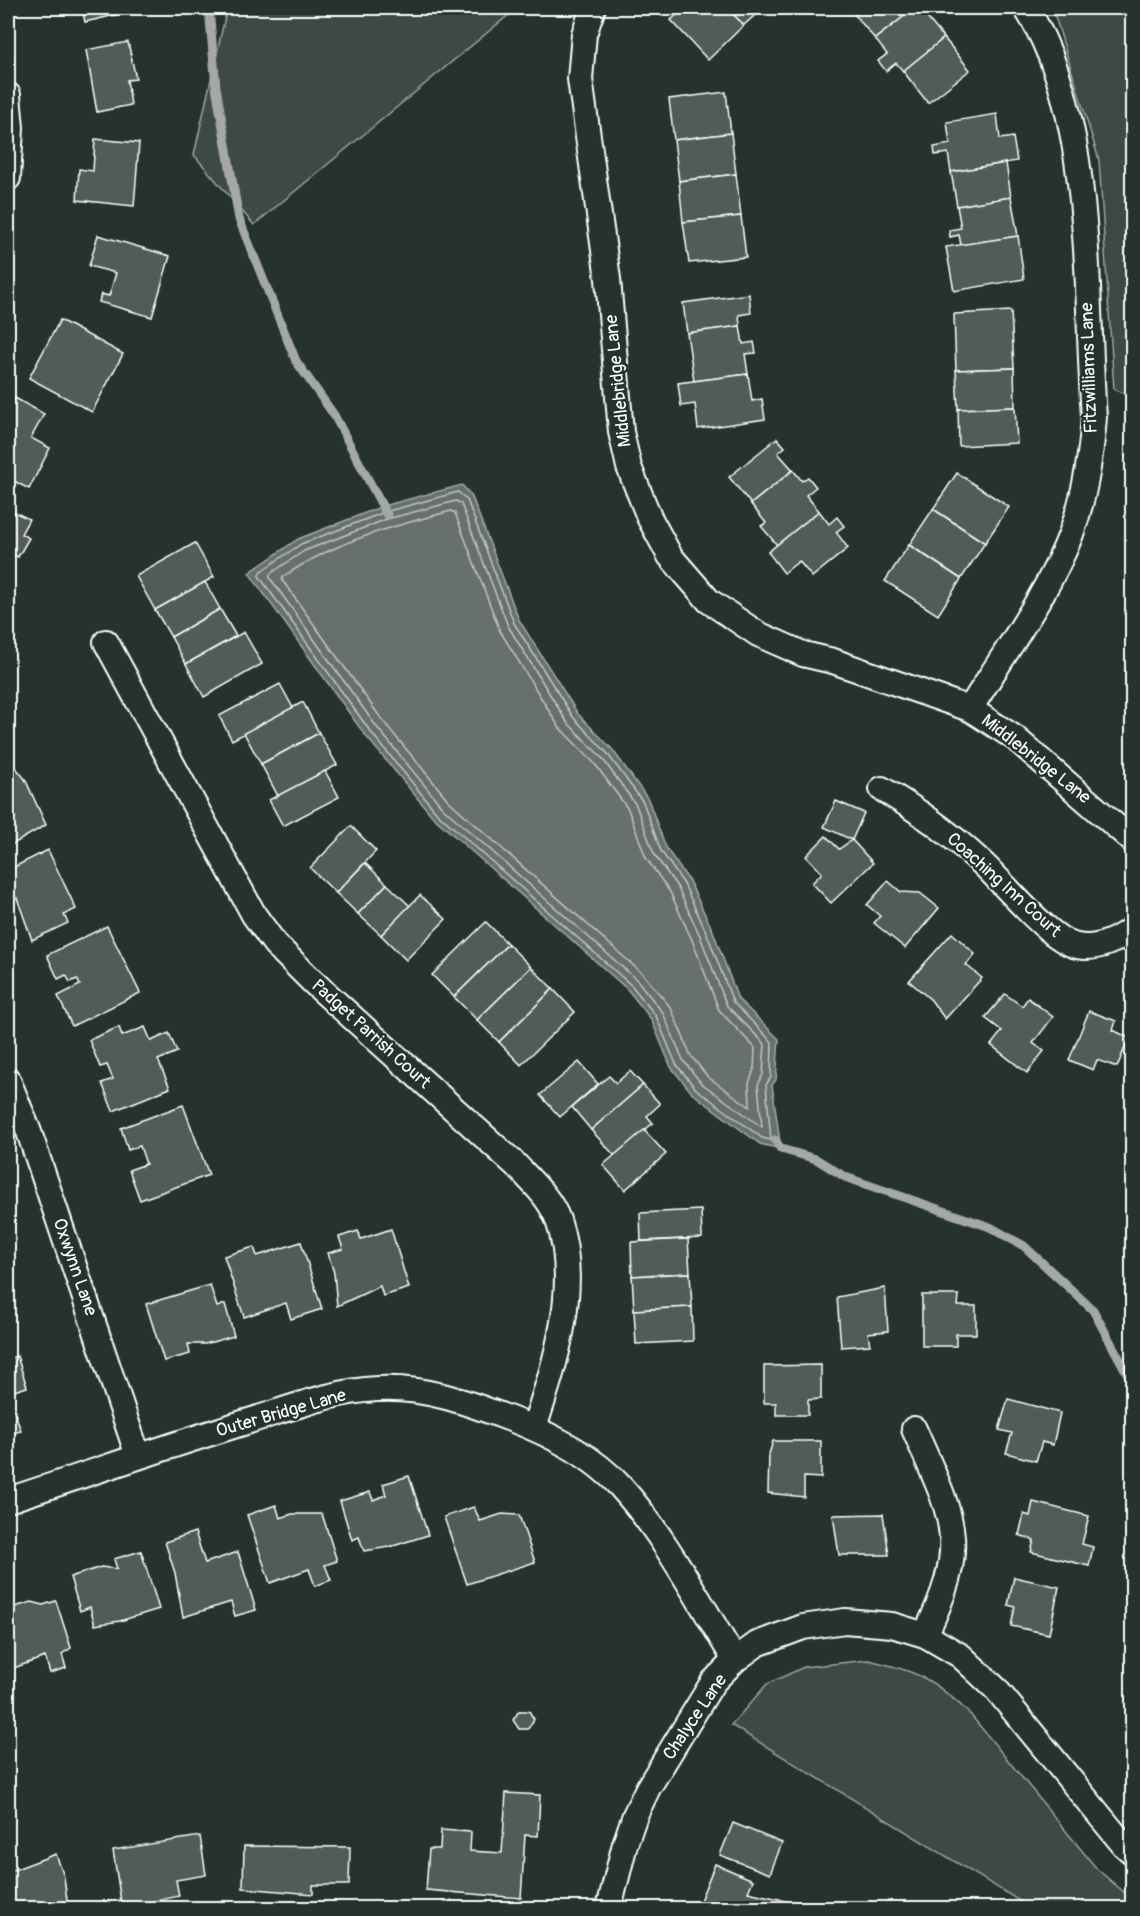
<svg xmlns="http://www.w3.org/2000/svg" width="1140" height="1916" font-family="Pangolin,sans-serif">
	<style>
		.green { fill: #3e4944; stroke: #9ea4a2; stroke-width: 1.5 }
		.water { fill: #67706c; stroke: #a4a9a7; stroke-width: 1.5 }
		.lines { fill: none; stroke-linecap: round; stroke-linejoin: round }
		.shore { stroke: #c2c6c4; stroke-width: 1.5 }
		.stream { stroke: #a4a9a7; stroke-width: 9 }
		.building { fill: #515c57; stroke: #fff; stroke-width: 1.5 }
		.street-casing { stroke: #fff; stroke-width: 28 }
		.street { stroke: #26332d; stroke-width: 24 }
		.labels { text-anchor: middle; dominant-baseline: central; stroke-width: 5; stroke-linejoin: round; paint-order: stroke }
		.street-label { font-size: 18px; fill: #fff; stroke: #26332d }
	</style>
	<rect width="100%" height="100%" fill="#26332d"/>
	<filter id="ink" filterUnits="userSpaceOnUse"><feTurbulence type="fractalNoise" baseFrequency=".0167" numOctaves="2"/><feDisplacementMap in="SourceGraphic" scale="12" xChannelSelector="R" yChannelSelector="G"/><feConvolveMatrix kernelMatrix="1 2 1 2 8 2 1 2 1" color-interpolation-filters="sRGB"/></filter>
	<g filter="url(#ink)">
		<g class="green">
			<path d="M 227,8 L 517,8 L 254,225 L 194,155 Z"/>
			<path d="M 1049,8 L 1132,8 L 1132,397 L 1114,389 L 1099,160 L 1055,16 Z"/>
			<path d="M 868,1660 C 917,1671 934,1679 970,1714 L 1097,1869 L 1132,1899 L 1132,1908 L 1031,1908 L 731,1725 L 767,1684 L 804,1667 Z"/>
		</g>
		<path class="water" d="M 462,485 L 472,497 L 519,620 L 578,714 L 612,749 L 648,799 L 666,848 L 689,881 L 713,931 L 738,999 L 779,1039 L 776,1080 L 772,1085 L 781,1149 L 760,1144 L 692,1093 L 671,1067 L 651,1019 L 628,990 L 433,817 L 365,735 L 249,573 L 298,539 L 383,506 Z"/>
		<g class="lines">
			<g class="shore">
				<path d="M 458,492 L 467,500 L 514,623 L 573,717 L 607,753 L 643,802 L 661,851 L 684,884 L 707,934 L 733,1002 L 772,1042 L 771,1077 L 766,1085 L 771,1140 L 762,1138 L 696,1089 L 676,1064 L 656,1016 L 632,986 L 437,813 L 370,731 L 259,576 L 260,572 L 301,544 L 385,512 Z"/>
				<path d="M 456,501 L 461,504 L 508,626 L 567,722 L 602,758 L 636,805 L 654,854 L 678,888 L 700,936 L 727,1006 L 765,1044 L 763,1074 L 758,1085 L 762,1127 L 701,1083 L 683,1060 L 663,1013 L 637,980 L 443,808 L 376,726 L 270,578 L 270,574 L 304,551 L 387,519 Z"/>
				<path d="M 451,511 L 455,513 L 500,631 L 559,727 L 595,764 L 628,809 L 646,858 L 670,892 L 692,940 L 719,1010 L 755,1048 L 754,1070 L 749,1083 L 750,1107 L 708,1077 L 691,1056 L 671,1008 L 643,974 L 449,801 L 383,721 L 282,580 L 283,577 C 333,542 393,526 451,511 Z"/>
			</g>
			<g class="stream">
				<path d="M 209,8 L 216,87 L 239,219 L 296,361 L 334,415 L 387,515"/>
				<path d="M 775,1140 L 781,1149 L 816,1159 L 845,1177 L 990,1227 L 1024,1246 L 1093,1310 L 1132,1382"/>
			</g>
		</g>
		<g class="building">
			<path d="M 82,8 L 145,8 L 85,22 Z"/>
			<path d="M 684,8 L 727,8 L 744,25 L 708,60 L 671,20 Z"/>
			<path d="M 727,8 L 763,8 L 744,25 Z"/>
			<path d="M 849,8 L 915,8 L 875,39 Z"/>
			<path d="M 915,8 L 919,8 L 944,38 L 903,71 L 896,63 L 886,71 L 878,61 L 887,54 L 875,39 Z"/>
			<path d="M 944,38 L 970,70 L 928,103 L 903,71 Z"/>
			<path d="M 128,42 L 136,79 L 127,80 L 131,105 L 97,112 L 86,50 Z"/>
			<path d="M 726,92 L 731,133 L 674,140 L 669,99 Z"/>
			<path d="M 997,114 L 1000,139 L 1013,137 L 1017,161 L 951,172 L 948,153 L 935,155 L 934,147 L 950,144 L 947,122 Z"/>
			<path d="M 731,133 L 736,174 L 679,181 L 674,140 Z"/>
			<path d="M 95,139 L 139,143 L 134,206 L 77,200 L 79,169 L 93,171 Z"/>
			<path d="M 1006,163 L 1011,197 L 957,206 L 951,172 Z"/>
			<path d="M 736,174 L 741,216 L 683,222 L 679,181 Z"/>
			<path d="M 1011,197 L 1018,236 L 961,245 L 959,235 L 950,237 L 949,230 L 961,228 L 957,206 Z"/>
			<path d="M 741,216 L 746,257 L 689,263 L 683,222 Z"/>
			<path d="M 98,235 L 170,256 L 152,317 L 99,302 L 101,294 L 109,296 L 116,273 L 89,266 Z"/>
			<path d="M 1018,236 L 1024,279 L 954,291 L 946,247 Z"/>
			<path d="M 749,294 L 751,313 L 739,315 L 740,326 L 687,333 L 683,303 Z"/>
			<path d="M 1011,311 L 1014,368 L 956,370 L 954,314 Z"/>
			<path d="M 60,320 L 123,354 L 92,412 L 29,378 Z"/>
			<path d="M 740,326 L 743,344 L 754,342 L 756,353 L 745,354 L 748,374 L 694,381 L 687,333 Z"/>
			<path d="M 1014,368 L 1015,407 L 958,409 L 956,370 Z"/>
			<path d="M 748,374 L 752,401 L 762,399 L 765,419 L 698,429 L 695,404 L 681,406 L 678,383 Z"/>
			<path d="M 15,398 L 44,414 L 31,438 L 50,448 L 29,489 L 8,478 L 8,412 Z"/>
			<path d="M 1015,407 L 1017,443 L 959,446 L 958,409 Z"/>
			<path d="M 777,438 L 785,447 L 778,453 L 793,470 L 751,504 L 729,477 Z"/>
			<path d="M 793,470 L 802,481 L 808,477 L 816,487 L 806,495 L 819,511 L 777,545 L 761,526 L 766,523 L 751,504 Z"/>
			<path d="M 957,473 L 1009,507 L 985,543 L 933,509 Z"/>
			<path d="M 8,509 L 29,519 L 21,534 L 29,538 L 18,557 L 11,554 L 8,560 Z"/>
			<path d="M 933,509 L 985,543 L 961,579 L 909,545 Z"/>
			<path d="M 819,511 L 829,524 L 837,517 L 844,526 L 836,532 L 848,548 L 812,577 L 799,561 L 784,573 L 768,552 Z"/>
			<path d="M 195,543 L 214,577 L 155,610 L 136,576 Z"/>
			<path d="M 909,545 L 961,579 L 938,615 L 885,581 Z"/>
			<path d="M 205,582 L 220,609 L 171,637 L 155,610 Z"/>
			<path d="M 220,609 L 236,636 L 186,664 L 171,637 Z"/>
			<path d="M 244,632 L 262,664 L 204,697 L 186,664 Z"/>
			<path d="M 280,684 L 293,708 L 232,740 L 219,716 Z"/>
			<path d="M 303,702 L 319,733 L 261,764 L 244,733 Z"/>
			<path d="M 319,733 L 337,765 L 278,796 L 261,764 Z"/>
			<path d="M 12,763 L 25,779 L 46,825 L 8,847 L 8,765 Z"/>
			<path d="M 325,771 L 339,797 L 283,826 L 269,800 Z"/>
			<path d="M 836,801 L 864,813 L 852,840 L 824,827 Z"/>
			<path d="M 351,826 L 376,851 L 336,893 L 310,868 Z"/>
			<path d="M 826,836 L 839,849 L 852,840 L 873,863 L 831,903 L 812,883 L 822,873 L 806,856 Z"/>
			<path d="M 48,850 L 76,909 L 64,915 L 68,923 L 32,940 L 17,898 L 8,903 L 8,870 Z"/>
			<path d="M 365,863 L 387,884 L 358,914 L 336,893 Z"/>
			<path d="M 888,881 L 901,892 L 920,893 L 939,908 L 905,948 L 874,923 L 880,916 L 867,905 Z"/>
			<path d="M 387,884 L 410,906 L 381,935 L 358,914 Z"/>
			<path d="M 420,895 L 446,919 L 406,960 L 381,935 Z"/>
			<path d="M 486,922 L 508,944 L 454,997 L 432,975 Z"/>
			<path d="M 107,926 L 140,993 L 72,1026 L 58,996 L 80,985 L 77,979 L 70,982 L 66,975 L 58,979 L 47,955 Z"/>
			<path d="M 952,933 L 975,954 L 966,965 L 982,978 L 945,1019 L 931,1000 L 909,981 Z"/>
			<path d="M 508,944 L 531,967 L 477,1020 L 454,997 Z"/>
			<path d="M 531,967 L 553,989 L 499,1042 L 477,1020 Z"/>
			<path d="M 553,989 L 575,1012 L 521,1065 L 499,1042 Z"/>
			<path d="M 1005,994 L 1022,1006 L 1028,998 L 1053,1017 L 1033,1043 L 1044,1051 L 1027,1073 L 991,1045 L 1002,1031 L 985,1018 Z"/>
			<path d="M 1089,1011 L 1116,1021 L 1113,1030 L 1129,1038 L 1117,1067 L 1097,1060 L 1093,1070 L 1069,1060 Z"/>
			<path d="M 119,1027 L 122,1036 L 145,1027 L 151,1041 L 169,1033 L 177,1052 L 158,1060 L 170,1088 L 113,1111 L 102,1083 L 113,1079 L 107,1065 L 100,1067 L 89,1040 Z"/>
			<path d="M 579,1062 L 598,1084 L 560,1117 L 540,1095 Z"/>
			<path d="M 630,1071 L 643,1085 L 591,1130 L 572,1107 L 609,1076 L 616,1083 Z"/>
			<path d="M 643,1085 L 660,1104 L 647,1116 L 653,1123 L 615,1156 L 591,1130 Z"/>
			<path d="M 183,1105 L 209,1175 L 140,1200 L 129,1170 L 146,1164 L 140,1146 L 128,1150 L 121,1128 Z"/>
			<path d="M 644,1130 L 666,1154 L 625,1190 L 603,1165 Z"/>
			<path d="M 701,1210 L 702,1238 L 641,1241 L 640,1213 Z"/>
			<path d="M 391,1229 L 409,1288 L 383,1296 L 380,1286 L 337,1306 L 334,1273 L 328,1253 L 343,1249 L 339,1237 L 358,1231 L 361,1239 Z"/>
			<path d="M 688,1239 L 690,1273 L 632,1276 L 631,1242 Z"/>
			<path d="M 301,1242 L 322,1309 L 291,1319 L 286,1303 L 244,1317 L 224,1256 L 254,1247 L 257,1256 Z"/>
			<path d="M 690,1273 L 692,1307 L 634,1310 L 632,1276 Z"/>
			<path d="M 210,1285 L 217,1307 L 225,1304 L 234,1336 L 205,1344 L 188,1344 L 190,1354 L 164,1361 L 146,1304 Z"/>
			<path d="M 885,1288 L 888,1331 L 868,1333 L 870,1345 L 841,1347 L 837,1297 Z"/>
			<path d="M 922,1295 L 959,1295 L 958,1306 L 976,1306 L 976,1334 L 956,1334 L 956,1346 L 922,1346 Z"/>
			<path d="M 692,1307 L 693,1341 L 636,1344 L 634,1310 Z"/>
			<path d="M 17,1356 L 27,1387 L 8,1393 L 21,1431 L 8,1434 L 8,1359 Z"/>
			<path d="M 821,1365 L 821,1399 L 808,1400 L 808,1415 L 776,1415 L 776,1403 L 764,1403 L 764,1366 Z"/>
			<path d="M 1008,1399 L 1060,1413 L 1053,1445 L 1042,1442 L 1036,1461 L 1006,1453 L 1012,1433 L 999,1430 Z"/>
			<path d="M 773,1441 L 821,1441 L 821,1478 L 804,1477 L 804,1497 L 768,1493 L 769,1454 Z"/>
			<path d="M 409,1476 L 428,1535 L 390,1547 L 364,1551 L 359,1537 L 352,1540 L 340,1501 L 370,1492 L 373,1500 L 386,1495 L 383,1484 Z"/>
			<path d="M 1033,1502 L 1089,1516 L 1082,1544 L 1093,1547 L 1089,1566 L 1031,1552 L 1034,1540 L 1019,1535 L 1024,1514 L 1030,1516 Z"/>
			<path d="M 276,1505 L 280,1518 L 292,1514 L 322,1514 L 337,1561 L 325,1565 L 331,1580 L 315,1586 L 309,1569 L 270,1583 L 247,1515 Z"/>
			<path d="M 474,1507 L 480,1521 L 502,1514 L 519,1515 L 535,1562 L 467,1584 L 444,1517 Z"/>
			<path d="M 883,1514 L 889,1555 L 839,1555 L 833,1515 Z"/>
			<path d="M 195,1532 L 205,1563 L 238,1552 L 256,1610 L 235,1616 L 231,1602 L 183,1617 L 175,1573 L 165,1542 Z"/>
			<path d="M 141,1551 L 159,1609 L 120,1621 L 95,1625 L 90,1607 L 80,1611 L 70,1577 L 101,1567 L 117,1569 L 114,1559 Z"/>
			<path d="M 1014,1577 L 1059,1587 L 1049,1634 L 1011,1626 L 1015,1607 L 1008,1605 Z"/>
			<path d="M 8,1597 L 11,1608 L 32,1602 L 43,1605 L 56,1601 L 71,1648 L 62,1654 L 66,1668 L 50,1673 L 45,1657 L 8,1670 Z"/>
			<path d="M 519,1711 L 529,1711 L 534,1719 L 528,1729 L 519,1729 L 513,1720 Z"/>
			<path d="M 506,1793 L 540,1795 L 538,1836 L 525,1835 L 521,1898 L 426,1890 L 429,1849 L 440,1849 L 441,1830 L 471,1832 L 470,1851 L 502,1853 Z"/>
			<path d="M 733,1823 L 782,1843 L 770,1874 L 720,1855 Z"/>
			<path d="M 200,1836 L 206,1875 L 176,1880 L 179,1896 L 122,1908 L 113,1850 Z"/>
			<path d="M 244,1846 L 350,1847 L 349,1885 L 313,1885 L 313,1894 L 243,1888 Z"/>
			<path d="M 56,1854 L 64,1877 L 68,1908 L 8,1908 L 8,1872 Z"/>
			<path d="M 715,1864 L 753,1880 L 748,1892 L 779,1899 L 802,1908 L 697,1908 Z"/>
		</g>
		<g class="lines">
			<g class="street-casing">
				<g id="street">
					<path d="M 593,8 L 584,34 L 580,79 L 608,279 L 621,432 L 629,467 L 649,517 L 670,556 L 709,601 L 758,634 L 803,654 L 833,661 L 970,709 L 1015,738 L 1132,840"/>
					<path d="M 8,95 L 11,128 L 8,178"/>
					<path d="M 106,642 L 254,915 L 275,944 L 313,982 L 516,1165 C 532,1182 550,1198 558,1220 C 581,1287 555,1364 534,1428"/>
					<path d="M 970,709 C 1004,653 1048,594 1071,534 C 1085,496 1091,457 1094,417 C 1085,293 1095,113 1026,8"/>
					<path d="M 882,789 C 918,810 951,834 981,862 C 1004,883 1049,940 1077,946 C 1097,950 1117,940 1132,929"/>
					<path d="M 8,1080 L 29,1132 L 138,1456"/>
					<path d="M 914,1429 C 953,1519 971,1541 925,1635"/>
					<path d="M 8,1500 C 88,1474 168,1446 249,1421 C 291,1408 333,1391 377,1389 C 423,1386 466,1402 508,1418 C 548,1433 591,1454 620,1486 C 666,1537 699,1602 735,1660"/>
					<path d="M 609,1908 L 625,1844 L 635,1815 L 648,1788 L 713,1682 L 735,1660 L 757,1644 L 803,1627 L 845,1621 L 892,1625 L 925,1635 L 961,1656 L 996,1689 L 1123,1844 L 1132,1852"/>
				</g>
			</g>
			<use href="#street" class="street"/>
		</g>
	</g>
	<g class="labels">
		<g class="street-label">
			<text transform="translate(1089 368) rotate(-92)">Fitzwilliams Lane</text>
			<text transform="translate(618 381) rotate(-96)">Middlebridge Lane</text>
			<text transform="translate(1036 759) rotate(38)">Middlebridge Lane</text>
			<text transform="translate(1004 885) rotate(42)">Coaching Inn Court</text>
			<text transform="translate(371 1034) rotate(42)">Padget Parrish Court</text>
			<text transform="translate(75 1267) rotate(71)">Oxwynn Lane</text>
			<text transform="translate(281 1413) rotate(-16)">Outer Bridge Lane</text>
			<text transform="translate(695 1717) rotate(-56)">Chalyce Lane</text>
		</g>
	</g>
	<rect width="1140" height="1916" fill="none" stroke="#26332d" stroke-width="30"/>
	<rect x="15" y="15" width="1110" height="1886" fill="none" stroke="#fff" stroke-width="2" filter="url(#ink)"/>
</svg>
